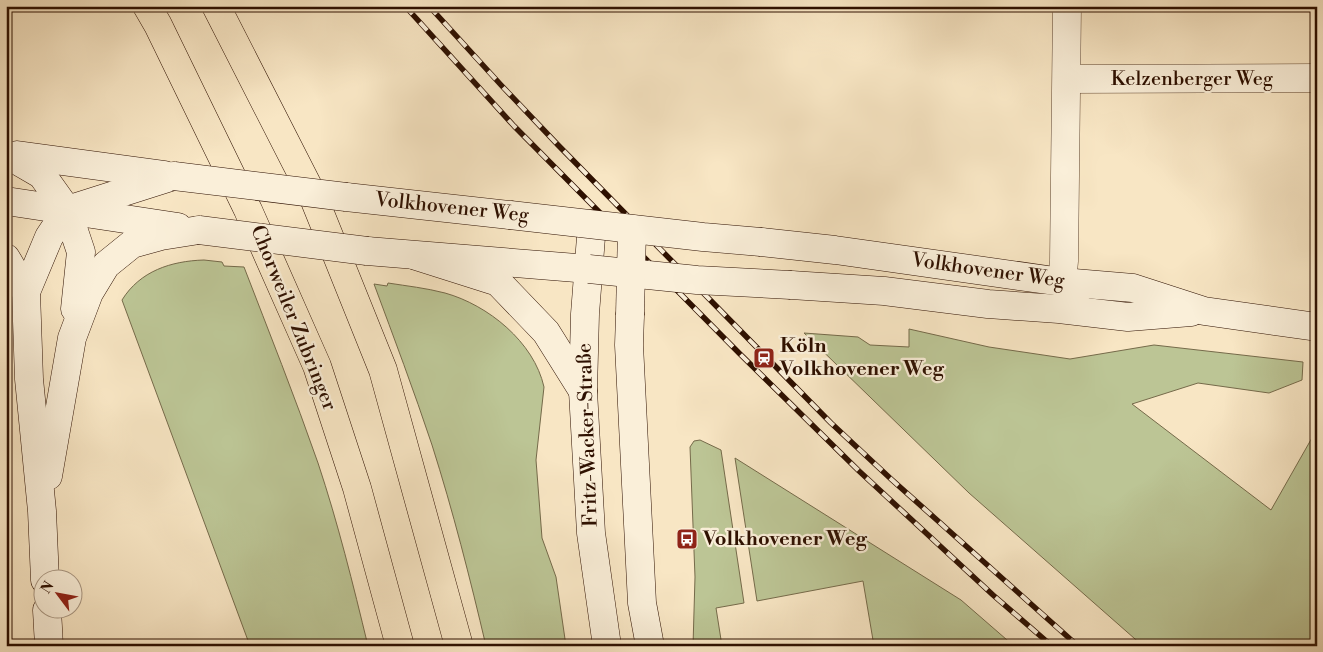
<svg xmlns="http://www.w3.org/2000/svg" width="1323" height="652" font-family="'Libre Bodoni',serif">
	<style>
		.green { fill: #bcc595; stroke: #756a4a }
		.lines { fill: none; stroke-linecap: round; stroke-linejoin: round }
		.street-casing { stroke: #604631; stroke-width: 29 }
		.secondary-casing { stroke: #2e1000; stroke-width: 29 }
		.highway-casing { stroke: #2e1000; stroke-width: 29 }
		.street { stroke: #faefd9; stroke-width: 28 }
		.secondary { stroke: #faefd9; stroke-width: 28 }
		.highway { stroke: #f8e6c4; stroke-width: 28 }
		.rail-casing { stroke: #2e1000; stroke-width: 5.5 }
		.rail { stroke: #faefd9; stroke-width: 4; stroke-dasharray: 11; stroke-linecap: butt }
		.secondary-bridge-casing { stroke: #2e1000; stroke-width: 29; stroke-linecap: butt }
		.secondary-bridge { stroke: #faefd9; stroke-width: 28 }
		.labels { text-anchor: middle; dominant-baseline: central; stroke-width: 4.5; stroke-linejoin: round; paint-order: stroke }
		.street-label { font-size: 20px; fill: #2e1000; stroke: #faefd9 }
		.poi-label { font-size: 20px; font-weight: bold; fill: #2e1000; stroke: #faefd9; text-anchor: start }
	</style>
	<rect width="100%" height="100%" fill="#f8e6c4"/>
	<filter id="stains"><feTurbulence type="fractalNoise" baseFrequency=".004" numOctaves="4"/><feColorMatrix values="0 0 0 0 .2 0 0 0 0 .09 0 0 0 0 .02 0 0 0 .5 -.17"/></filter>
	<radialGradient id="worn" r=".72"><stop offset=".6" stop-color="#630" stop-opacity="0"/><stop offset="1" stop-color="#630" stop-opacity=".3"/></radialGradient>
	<g class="green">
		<path d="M 204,260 L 222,262 L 224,266 L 244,267 C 269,332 295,397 318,463 C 338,523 353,584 368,646 L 250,646 L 122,300 C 140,271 171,261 204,260 Z"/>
		<path d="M 388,283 C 407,286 426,288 445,293 C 488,305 534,342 544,387 L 536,460 L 542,538 L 556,577 L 566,646 L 486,646 C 470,578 453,511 432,445 C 414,391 394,338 374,284 L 387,286 Z"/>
		<path d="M 909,329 L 989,347 L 1070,359 L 1154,345 L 1303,362 L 1302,380 L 1269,393 L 1198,383 L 1132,404 L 1271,510 L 1317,429 L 1317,646 L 1143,646 L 969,493 L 804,333 L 858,337 L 870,345 L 909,347 Z"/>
		<path d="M 700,440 L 721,450 L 744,603 L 716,608 L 722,646 L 693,646 L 695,577 L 690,447 L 694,441 Z"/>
		<path d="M 735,458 L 961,600 L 1014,646 L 874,646 L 863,581 L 757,601 Z"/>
	</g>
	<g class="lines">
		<g class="street-casing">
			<g id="street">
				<path d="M 1067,6 L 1064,261 L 1062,282 L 1075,300"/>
				<path d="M 1067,79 L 1317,78"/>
			</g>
		</g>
		<g class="secondary-casing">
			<g id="secondary">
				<path d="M 6,154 L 42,175 L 67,210 L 81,252 L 75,309"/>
				<path d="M 17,155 L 165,175"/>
				<path d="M 346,197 L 510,215"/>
				<path d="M 6,201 L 178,227"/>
				<path d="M 592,224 L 585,314 L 583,391 L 591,533 L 607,646"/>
				<path d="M 761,242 L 835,250 L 1062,282 L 1133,288 L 1204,311 L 1317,327"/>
				<path d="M 367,251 L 589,269"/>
				<path d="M 416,256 L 498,282 L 546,332 L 583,391"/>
				<path d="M 6,258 L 26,292"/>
				<path d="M 791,285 L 884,291 L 988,304 L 1059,309 L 1128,317 L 1191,312"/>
				<path d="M 630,315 L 629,345 L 642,603 L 650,646"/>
				<path d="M 48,476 L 72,338 L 89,293 L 106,265 L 132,244 L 161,236 L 199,230"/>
				<path d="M 45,580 L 42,511 L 29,379 L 26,292 L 49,237 L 67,210 L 174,176"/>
				<path d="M 47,610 L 49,646"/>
			</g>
		</g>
		<g class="highway-casing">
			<g id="highway">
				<path d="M 147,6 L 158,25 L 248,210 L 317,366 L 357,488 L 400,646"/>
				<path d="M 216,6 L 313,196 L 383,370 L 459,646"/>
			</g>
		</g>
		<use href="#street" class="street"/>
		<use href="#secondary" class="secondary"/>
		<use href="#highway" class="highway"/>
		<g class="rail-casing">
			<g id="rail">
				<path d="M 405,6 L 514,126 L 739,353 L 859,471 L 993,595 L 1052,646"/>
				<path d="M 429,6 L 501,85 L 558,145 L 831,423 L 891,479 L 1078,646"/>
			</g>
		</g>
		<use href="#rail" class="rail"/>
		<g class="secondary-bridge-casing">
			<g id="secondary-bridge">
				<path d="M 174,176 L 346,197"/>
				<path d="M 510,215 L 703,237 L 761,242"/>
				<path d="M 199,230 L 367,251"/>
				<path d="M 589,269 L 697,280 L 791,285"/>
				<path d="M 630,315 L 632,229"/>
			</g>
		</g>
		<use href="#secondary-bridge" class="secondary-bridge"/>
	</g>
	<defs>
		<g id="station-square" transform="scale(1.125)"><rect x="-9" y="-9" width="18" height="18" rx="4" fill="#8f2418" stroke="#faefd9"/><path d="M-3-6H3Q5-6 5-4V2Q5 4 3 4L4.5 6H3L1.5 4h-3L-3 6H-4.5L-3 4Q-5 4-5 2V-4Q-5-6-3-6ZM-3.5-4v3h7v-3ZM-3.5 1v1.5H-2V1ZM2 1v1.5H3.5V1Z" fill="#fff"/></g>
		<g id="bus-square" transform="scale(1.125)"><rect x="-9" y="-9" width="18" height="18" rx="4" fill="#8f2418" stroke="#faefd9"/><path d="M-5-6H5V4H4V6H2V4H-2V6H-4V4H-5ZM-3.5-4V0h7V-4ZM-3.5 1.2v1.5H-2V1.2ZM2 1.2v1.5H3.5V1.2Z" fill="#fff"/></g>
	</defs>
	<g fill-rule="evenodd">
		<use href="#station-square" x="764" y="358"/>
		<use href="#bus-square" x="687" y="539"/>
	</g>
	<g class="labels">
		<g class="street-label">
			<text x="1192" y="79">Kelzenberger Weg</text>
			<text transform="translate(452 208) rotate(6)">Volkhovener Weg</text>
			<text transform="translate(988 271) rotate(8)">Volkhovener Weg</text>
			<text transform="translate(293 318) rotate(68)">Chorweiler Zubringer</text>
			<text transform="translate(588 435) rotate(-92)">Fritz-Wacker-Straße</text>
		</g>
		<g class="poi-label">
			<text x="780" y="346">Köln<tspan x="780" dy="23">Volkhovener Weg</tspan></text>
			<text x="703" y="539">Volkhovener Weg</text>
		</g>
	</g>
	<rect width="1323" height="652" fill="none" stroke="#f8e6c4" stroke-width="25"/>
	<rect x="8" y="8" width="1308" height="637" fill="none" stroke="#2e1000" stroke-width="2.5"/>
	<rect x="12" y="12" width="1298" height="627" fill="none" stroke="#2e1000"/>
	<g transform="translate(58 594) rotate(302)"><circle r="24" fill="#faefd9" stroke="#a89682"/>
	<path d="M0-4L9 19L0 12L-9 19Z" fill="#8f2418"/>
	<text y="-8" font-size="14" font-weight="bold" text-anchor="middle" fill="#2e1000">N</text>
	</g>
	<rect width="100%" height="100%" filter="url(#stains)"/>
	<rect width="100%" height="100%" fill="url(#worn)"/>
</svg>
